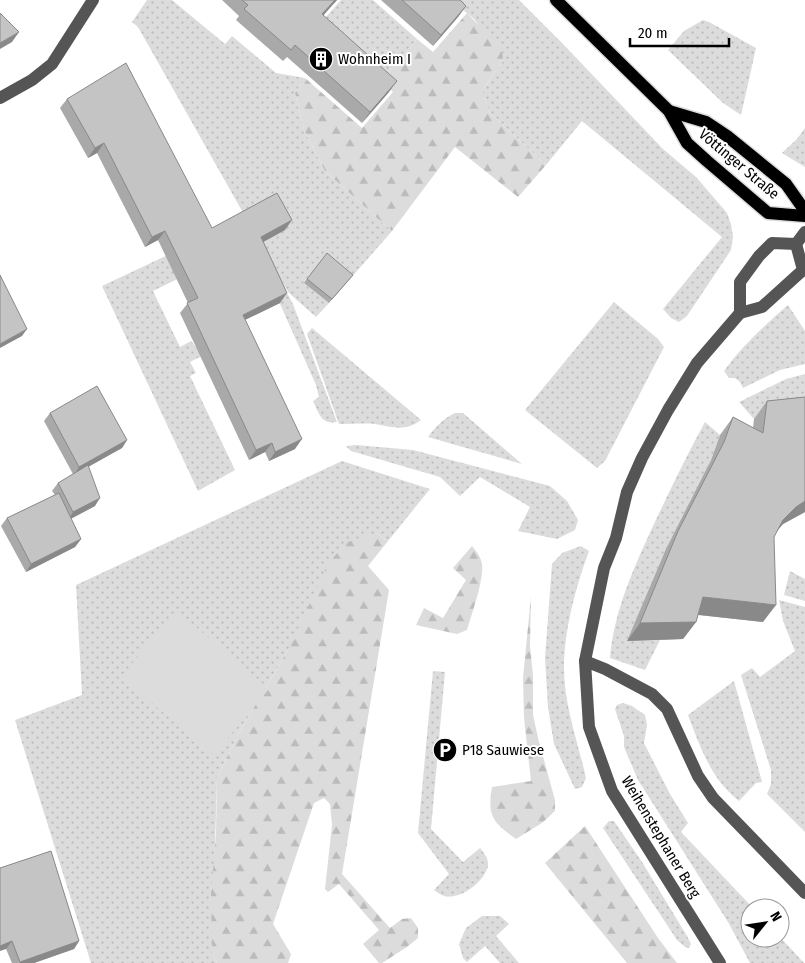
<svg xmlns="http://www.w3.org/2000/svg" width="805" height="963" font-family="'Fira Sans Condensed',sans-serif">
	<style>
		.green { fill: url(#green-dots) }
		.forest { fill: url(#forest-firs) }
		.pitch { fill: #dcdcdc }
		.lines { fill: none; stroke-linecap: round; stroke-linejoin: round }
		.major-casing { stroke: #dbdbdb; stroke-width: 15 }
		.minor { stroke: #555; stroke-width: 12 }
		.major { stroke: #000; stroke-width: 12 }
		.wall { fill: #a9a9a9 }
		.shaded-wall { fill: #898989 }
		.building { fill: #c4c4c4; stroke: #898989 }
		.labels { text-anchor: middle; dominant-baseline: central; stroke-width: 4; stroke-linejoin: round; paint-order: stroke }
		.poi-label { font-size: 15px; fill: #000; stroke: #fff; text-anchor: start }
		.street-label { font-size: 15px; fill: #000; stroke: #fff }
	</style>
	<defs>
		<pattern id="green-dots" width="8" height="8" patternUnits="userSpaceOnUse" patternTransform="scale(1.25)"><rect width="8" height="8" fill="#dcdcdc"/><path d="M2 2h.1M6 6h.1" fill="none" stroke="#bbb" stroke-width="1.8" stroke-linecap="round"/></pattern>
		<pattern id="forest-firs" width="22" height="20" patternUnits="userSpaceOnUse" patternTransform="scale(1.25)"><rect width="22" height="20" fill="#dcdcdc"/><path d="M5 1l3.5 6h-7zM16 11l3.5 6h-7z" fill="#bbb"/></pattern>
	</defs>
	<rect width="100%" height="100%" fill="#fff"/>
	<g class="green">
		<path d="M 147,0 L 172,0 L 225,44 L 232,36 L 276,73 L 305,78 L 295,93 L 304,130 L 325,171 L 392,231 L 350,279 L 304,283 L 329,303 L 316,317 L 289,293 L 266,255 L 293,304 L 337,422 C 321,425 319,413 313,401 L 319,397 L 316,385 L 261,261 L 218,259 L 153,291 L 180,347 L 191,341 L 196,347 L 205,342 L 218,348 L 190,362 L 196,373 L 190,376 L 235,470 L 198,491 L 102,286 L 246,218 L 138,27 L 132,22 Z"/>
		<path d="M 341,0 L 373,0 L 417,39 L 381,81 L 318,26 Z"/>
		<path d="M 451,0 L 519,0 L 563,44 L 663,149 L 696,177 L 727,213 L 731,224 L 733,237 L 731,250 L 687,316 L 679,322 L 671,318 L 663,309 L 722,237 L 582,121 L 546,165 L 489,112 L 482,91 L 503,61 L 474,19 Z"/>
		<path d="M 703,20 L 709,22 L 756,48 L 741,115 L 723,103 L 668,50 L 684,31 Z"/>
		<path d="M 805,128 L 805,167 L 782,153 L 797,139 Z"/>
		<path d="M 614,302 L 658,339 L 664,347 L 605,461 L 597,468 L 525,410 Z"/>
		<path d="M 788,305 L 805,331 L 805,364 L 780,370 L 743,388 L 740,382 L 735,378 L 729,378 L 724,371 C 742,346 765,325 788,305 Z"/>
		<path d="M 312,328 L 421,420 C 405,432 393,427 375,424 C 363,423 351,424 339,424 L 307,334 Z"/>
		<path d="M 805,374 L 805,413 L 754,419 L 739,402 L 786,379 Z"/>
		<path d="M 455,413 L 463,413 L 522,464 L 428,437 C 436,426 443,419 455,413 Z"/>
		<path d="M 705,422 L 720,435 L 711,460 L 627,641 L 660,640 L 645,670 L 610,658 C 614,611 634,567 654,524 C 670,490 687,455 705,422 Z"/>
		<path d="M 356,445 L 413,450 L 550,486 L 567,501 L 578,520 L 575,530 L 557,539 L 518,531 L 530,507 L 480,477 L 460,496 L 440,477 L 351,451 L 346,446 Z"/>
		<path d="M 342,461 L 430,489 L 388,541 L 376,533 L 288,650 L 240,731 L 217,778 L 212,952 L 217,963 L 91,963 L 15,720 L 82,695 L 76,585 Z"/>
		<path d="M 581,546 L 589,551 C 576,586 564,630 564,668 C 564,705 578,742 586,778 L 582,787 L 575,789 L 554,744 L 548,707 L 545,658 L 552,564 L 562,553 Z"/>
		<path d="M 790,571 L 805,579 L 805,601 L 784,595 Z"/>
		<path d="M 779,600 L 805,607 L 805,832 L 767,794 L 771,784 L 771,770 L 741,675 L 752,668 L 760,677 L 795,651 L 783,621 Z"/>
		<path d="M 433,671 L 445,672 L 431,829 L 463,862 L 480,848 C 484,853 489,859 488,866 C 484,882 461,900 444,896 C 441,895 437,892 434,890 L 449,874 L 418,833 Z"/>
		<path d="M 734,681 L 762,782 L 756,783 L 739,801 C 711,779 700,747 688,715 Z"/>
		<path d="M 623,703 L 632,706 L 645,715 L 647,725 L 644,743 L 670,794 L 688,823 L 681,832 L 753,908 L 750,908 L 750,938 L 780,937 L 804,963 L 750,963 L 728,922 L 638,780 L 624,747 L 624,736 L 615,709 L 617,705 Z"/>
		<path d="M 609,821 L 614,821 L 642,862 L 687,936 L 691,944 L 689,948 L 685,947 L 677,940 L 603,828 Z"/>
		<path d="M 482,916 L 500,916 L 509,924 L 496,936 L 519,963 L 500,963 L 485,946 L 467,962 L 463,958 L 459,944 L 466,928 Z"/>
	</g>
	<g class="forest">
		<path d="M 467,13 L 502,50 L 503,61 L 482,91 L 489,112 L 546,165 L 518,197 L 455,147 L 392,231 L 325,171 L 304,130 L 295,93 L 305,78 L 362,128 L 393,92 L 381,81 L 417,39 L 433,52 Z"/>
		<path d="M 376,533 L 388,541 L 368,566 L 389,590 L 342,874 L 390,928 L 402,919 L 411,918 L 418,928 L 418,938 L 407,947 L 382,963 L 379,963 L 363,944 L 379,930 L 339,884 L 328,892 L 325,889 L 332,825 L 330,804 L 324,798 L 314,803 L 273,924 L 291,954 L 288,963 L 217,963 L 212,952 L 211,895 L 216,834 L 217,778 L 240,731 L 288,650 L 327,566 L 345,543 Z"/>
		<path d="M 472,546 C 476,551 481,557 482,564 C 484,580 472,613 467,630 L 457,634 L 416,625 L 424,608 L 443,618 L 466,580 L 453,568 Z"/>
		<path d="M 531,596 L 530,646 L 533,676 L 533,715 L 539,742 L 555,800 L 555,811 L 542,823 L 516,839 C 493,822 487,817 492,787 L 531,781 L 524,718 L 523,678 Z"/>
		<path d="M 585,826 L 658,938 L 677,963 L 627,963 L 545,863 Z"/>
	</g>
	<path class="pitch" d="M 176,610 L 269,689 L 214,755 L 121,677 Z"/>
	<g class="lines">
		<g class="major-casing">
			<g id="major">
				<path d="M 556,0 L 669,111 L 687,143 L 707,161 L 768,213 L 805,216"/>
				<path d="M 669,111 L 706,122 L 727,136 L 786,184 L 805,211"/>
			</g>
		</g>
		<g class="minor">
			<path d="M 0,98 L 32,80 L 52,64 L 93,0"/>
			<path d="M 796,244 L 805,232"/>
			<path d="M 740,313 L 740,282 L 759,256 L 772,243 L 796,244"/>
			<path d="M 585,661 L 605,669 L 652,694 L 667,709 L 698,776 L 713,798 L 805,893"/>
			<path d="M 720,963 L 612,791 L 589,727 L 585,661 L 604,568 L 616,538 L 627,492 L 642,458 L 668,410 L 697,363 L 740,313 L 762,307 L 803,270 L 796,244"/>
		</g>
		<use href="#major" class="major"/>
	</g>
	<g class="wall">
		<path d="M 222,0 L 337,0 L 323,15 L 389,92 L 362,123 L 287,57 L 283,61 L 236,20 L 239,16 Z"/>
		<path d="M 381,0 L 460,0 L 466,6 L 458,17 L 433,46 Z"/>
		<path d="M 67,99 L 212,228 L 285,230 L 263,242 L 280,303 L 245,320 L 295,449 L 269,461 L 265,452 L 249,460 L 180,313 L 188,303 L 158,240 L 145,247 L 97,153 L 88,158 L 60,108 Z"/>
		<path d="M 307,279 L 350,279 L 329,303 L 304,283 Z"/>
		<path d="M 805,397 L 805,512 L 783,524 L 777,531 L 774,537 L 763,622 L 698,615 L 696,622 L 683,639 L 627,641 L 666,549 L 711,460 L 720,435 L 733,417 L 753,428 L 754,419 L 767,401 Z"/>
		<path d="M 50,413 L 127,440 L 122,448 L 88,466 L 95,506 L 71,519 L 81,539 L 75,547 L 26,572 L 1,526 L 7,518 L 55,495 L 52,491 L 58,483 L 73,474 L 44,421 Z"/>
		<path d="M 0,868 L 79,941 L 74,949 L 34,963 L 12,963 L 6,949 Z"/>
	</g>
	<g class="shaded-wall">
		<path d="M 335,0 L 337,0 L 314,26 L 322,14 Z"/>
		<path d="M 466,6 L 458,17 L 433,46 L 441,35 Z"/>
		<path d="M 19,32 L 12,42 L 0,49 L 0,43 Z"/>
		<path d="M 397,81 L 389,92 L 362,123 L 370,112 Z"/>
		<path d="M 104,143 L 97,153 L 88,158 L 95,148 Z"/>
		<path d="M 292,220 L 285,230 L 254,247 L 261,237 Z"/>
		<path d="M 165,231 L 158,240 L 145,247 L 152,237 Z"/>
		<path d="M 287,293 L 280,303 L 236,324 L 243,315 Z"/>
		<path d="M 27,329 L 22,336 L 0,348 L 0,344 Z"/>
		<path d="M 302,439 L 295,449 L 269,461 L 275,452 Z"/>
		<path d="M 127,440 L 122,448 L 74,475 L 79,467 Z"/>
		<path d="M 272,443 L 265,452 L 249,460 L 256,450 Z"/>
		<path d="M 100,498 L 95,506 L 68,520 L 73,512 Z"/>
		<path d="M 805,501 L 805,512 L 783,524 L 771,538 L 783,520 L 796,507 Z"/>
		<path d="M 81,539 L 75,547 L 26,572 L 31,564 Z"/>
		<path d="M 703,597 L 776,605 L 763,622 L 691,614 Z"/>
		<path d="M 696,622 L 683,639 L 627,641 L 640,623 Z"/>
		<path d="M 12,941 L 6,949 L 0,951 L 0,946 Z"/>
		<path d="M 79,941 L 74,949 L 34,963 L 20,963 L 20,962 Z"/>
	</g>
	<g class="building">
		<path d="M 242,0 L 335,0 L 322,14 L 397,81 L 370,112 L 295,45 L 291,50 L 244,9 L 248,5 Z"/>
		<path d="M 402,0 L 460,0 L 466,6 L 441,35 Z"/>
		<path d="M 0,13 L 19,32 L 0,43 Z"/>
		<path d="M 126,63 L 212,228 L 277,193 L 292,220 L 261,237 L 287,293 L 243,315 L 302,439 L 275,452 L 272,443 L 256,450 L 187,303 L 198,298 L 165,231 L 152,237 L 104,143 L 95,148 L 67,99 Z"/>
		<path d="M 327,253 L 353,275 L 332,299 L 307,279 Z"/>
		<path d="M 0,275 L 27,329 L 0,344 Z"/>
		<path d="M 97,386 L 127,440 L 79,467 L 50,413 Z"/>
		<path d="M 805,397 L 805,501 L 796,507 L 783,520 L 774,537 L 776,605 L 703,597 L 696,622 L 640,623 L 678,531 L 724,442 L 733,417 L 763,433 L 767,401 Z"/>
		<path d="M 88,465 L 100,498 L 73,512 L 58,483 Z"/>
		<path d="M 59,493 L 81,539 L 31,564 L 7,518 Z"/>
		<path d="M 51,851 L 79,941 L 20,962 L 12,941 L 0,946 L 0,868 Z"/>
	</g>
	<defs>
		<g id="building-disc" transform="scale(1.25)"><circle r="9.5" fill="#000" stroke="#fff"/><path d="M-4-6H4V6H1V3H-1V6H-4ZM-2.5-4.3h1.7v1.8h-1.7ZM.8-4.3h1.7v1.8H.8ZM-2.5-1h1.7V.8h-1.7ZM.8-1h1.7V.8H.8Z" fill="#fff"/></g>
		<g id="parking-disc" transform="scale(1.25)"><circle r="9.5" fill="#000" stroke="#fff"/><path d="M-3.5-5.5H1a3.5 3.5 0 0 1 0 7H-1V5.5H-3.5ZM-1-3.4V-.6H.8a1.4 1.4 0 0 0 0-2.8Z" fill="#fff"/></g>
	</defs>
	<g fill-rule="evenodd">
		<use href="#building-disc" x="321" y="59"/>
		<use href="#parking-disc" x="445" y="750"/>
	</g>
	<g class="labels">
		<g class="poi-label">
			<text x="338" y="59">Wohnheim I</text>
			<text x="462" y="750">P18 Sauwiese</text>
		</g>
		<g class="street-label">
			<text transform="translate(739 164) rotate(40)">Vöttinger Straße</text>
			<text transform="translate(661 837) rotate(59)">Weihenstephaner Berg</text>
		</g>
	</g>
	<g transform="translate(765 923) rotate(60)"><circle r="24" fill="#ffffff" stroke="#999999"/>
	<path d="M0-4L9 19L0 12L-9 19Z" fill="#000000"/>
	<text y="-8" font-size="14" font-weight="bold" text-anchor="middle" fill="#000000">N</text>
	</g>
	<path d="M630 38v8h99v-8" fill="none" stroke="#000000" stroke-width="2.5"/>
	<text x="638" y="38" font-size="15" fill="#000000" stroke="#ffffff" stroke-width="4" paint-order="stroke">20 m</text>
</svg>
